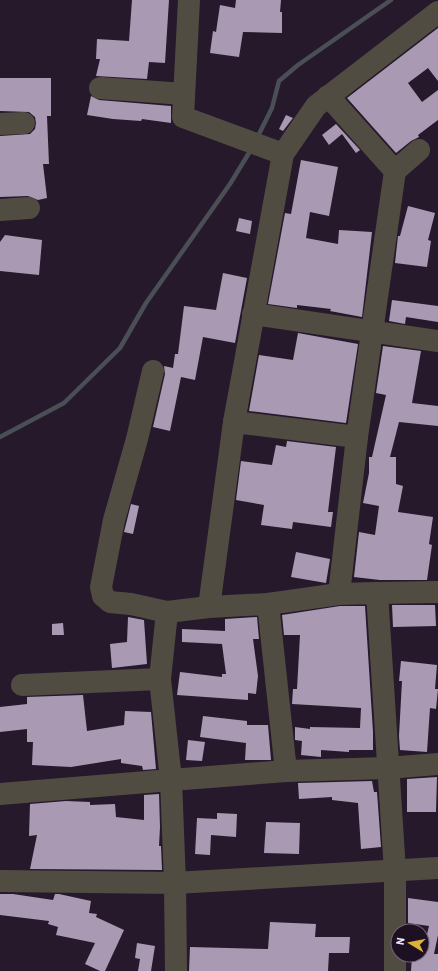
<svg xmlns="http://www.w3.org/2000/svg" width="438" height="971" font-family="Barlow,sans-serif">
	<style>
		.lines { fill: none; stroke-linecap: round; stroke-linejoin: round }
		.stream { stroke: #494f54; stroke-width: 4.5 }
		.building { fill: #aa99b2 }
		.minor { stroke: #514c42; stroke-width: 22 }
	</style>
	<rect width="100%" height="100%" fill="#26192c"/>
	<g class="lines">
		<g class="stream">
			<path d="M 257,138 L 272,108 L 279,81 L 298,65 L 391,0"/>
			<path d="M 0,437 L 64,403 L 120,348 L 146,303 L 230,184 L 252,148"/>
		</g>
	</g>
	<g class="building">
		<path d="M 132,0 L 169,0 L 165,63 L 149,62 L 147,79 L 96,76 L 100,59 L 96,59 L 97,39 L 129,41 Z"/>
		<path d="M 236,0 L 281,0 L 280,12 L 282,12 L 282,33 L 243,32 L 239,57 L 210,53 L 213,31 L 216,32 L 220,5 L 235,8 Z"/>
		<path d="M 438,28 L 438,81 L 428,68 L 408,83 L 422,102 L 438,90 L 438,120 L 418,135 L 419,137 L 411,141 L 396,153 L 347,98 Z"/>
		<path d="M 0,78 L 51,78 L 51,116 L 47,116 L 49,164 L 43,164 L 47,198 L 38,200 L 28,196 L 0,197 L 0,136 L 30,134 L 35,129 L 36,123 L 35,117 L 29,112 L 0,111 Z"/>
		<path d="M 91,96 L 99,100 L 171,106 L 171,123 L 142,119 L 141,121 L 113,119 L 87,115 Z"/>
		<path d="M 286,115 L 293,118 L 283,131 L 279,129 Z"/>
		<path d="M 336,124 L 360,150 L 356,153 L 342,134 L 329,145 L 322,135 Z"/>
		<path d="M 301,160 L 338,167 L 329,216 L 310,212 L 306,238 L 338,244 L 339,230 L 372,232 L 362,317 L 330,311 L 331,309 L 297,305 L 297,308 L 268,304 L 285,213 L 291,214 Z"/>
		<path d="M 408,206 L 435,213 L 428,240 L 431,241 L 427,267 L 395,263 L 398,236 L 400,236 Z"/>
		<path d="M 239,218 L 252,221 L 250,234 L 236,231 Z"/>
		<path d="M 5,235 L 42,240 L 39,275 L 0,271 L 0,242 Z"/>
		<path d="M 223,273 L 247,278 L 235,343 L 203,337 L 195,380 L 181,377 L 170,431 L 153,427 L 165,374 L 164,366 L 173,368 L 175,354 L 178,354 L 184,306 L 216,310 Z"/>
		<path d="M 392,300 L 438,306 L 438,322 L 406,317 L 405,324 L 389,321 Z"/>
		<path d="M 298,333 L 358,344 L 346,423 L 249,411 L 259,355 L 293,360 Z"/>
		<path d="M 383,346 L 421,351 L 412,403 L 438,406 L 438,426 L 399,422 L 390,457 L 396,457 L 396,484 L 403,486 L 398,512 L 433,517 L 429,544 L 432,545 L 427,580 L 380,580 L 354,577 L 359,532 L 375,535 L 379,506 L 363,503 L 369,473 L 369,457 L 372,457 L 386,395 L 376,393 Z"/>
		<path d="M 287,441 L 336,447 L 328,512 L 333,512 L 331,527 L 293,522 L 292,529 L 261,525 L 264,505 L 236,500 L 241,461 L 272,465 L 276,445 L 286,447 Z"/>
		<path d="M 131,504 L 139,506 L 133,534 L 124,532 Z"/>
		<path d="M 296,552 L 330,559 L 326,583 L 291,577 Z"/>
		<path d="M 392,605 L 435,605 L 436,626 L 393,627 Z"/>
		<path d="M 340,606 L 365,606 L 373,732 L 373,750 L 349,750 L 349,752 L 321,750 L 321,757 L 301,755 L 302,741 L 295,740 L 295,727 L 310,729 L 310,727 L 360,728 L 361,708 L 292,704 L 293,689 L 297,689 L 300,635 L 284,635 L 282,615 Z"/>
		<path d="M 128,617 L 144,620 L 147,664 L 112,668 L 110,644 L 127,642 Z"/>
		<path d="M 257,617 L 259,639 L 253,639 L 258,676 L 256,694 L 248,693 L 248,700 L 177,695 L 180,672 L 222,677 L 222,674 L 226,674 L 222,644 L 182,642 L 182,629 L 225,631 L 225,619 Z"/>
		<path d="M 63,623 L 64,635 L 52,635 L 52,624 Z"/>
		<path d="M 401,661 L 437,665 L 435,689 L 438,689 L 436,709 L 430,708 L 427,752 L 400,750 L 399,736 L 402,681 L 399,681 Z"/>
		<path d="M 83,695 L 87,731 L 124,725 L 125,711 L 151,712 L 156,769 L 143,770 L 142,766 L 121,763 L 121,759 L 71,767 L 32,765 L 33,742 L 27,742 L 27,729 L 0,732 L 0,707 L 27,704 L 27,697 Z"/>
		<path d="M 203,716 L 247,721 L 247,725 L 268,725 L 271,760 L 245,760 L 246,743 L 200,737 Z"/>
		<path d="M 188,740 L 205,742 L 202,761 L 186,760 Z"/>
		<path d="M 437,777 L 436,812 L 407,812 L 407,779 Z"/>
		<path d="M 372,781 L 374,792 L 377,792 L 381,847 L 361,849 L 358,803 L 332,800 L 332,797 L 299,799 L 298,783 Z"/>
		<path d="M 159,794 L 160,827 L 159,846 L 161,846 L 162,870 L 30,869 L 37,835 L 29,836 L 30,804 L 66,801 L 90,802 L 90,805 L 115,804 L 116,817 L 144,820 L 144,795 Z"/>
		<path d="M 217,813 L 237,814 L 236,837 L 211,835 L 210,855 L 195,854 L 197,818 L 217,819 Z"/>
		<path d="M 266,822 L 300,823 L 299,854 L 264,853 Z"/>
		<path d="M 0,894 L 13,894 L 53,900 L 55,894 L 59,894 L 91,901 L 89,913 L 97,914 L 96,917 L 124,930 L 105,971 L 100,971 L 85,964 L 95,943 L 56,935 L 58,927 L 48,924 L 49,921 L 0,915 Z"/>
		<path d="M 408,898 L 438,902 L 438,935 L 434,954 L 438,954 L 438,971 L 411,971 L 412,955 L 422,955 L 429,926 L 408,923 Z"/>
		<path d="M 270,922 L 316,924 L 315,937 L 350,937 L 349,953 L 329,953 L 328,971 L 189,971 L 190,947 L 268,949 Z"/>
		<path d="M 137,943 L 155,946 L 151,971 L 138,971 L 140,959 L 135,958 Z"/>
	</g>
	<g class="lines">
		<g class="minor">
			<path d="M 189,0 L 183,117 L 283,154"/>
			<path d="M 100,88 L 184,94"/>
			<path d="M 328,96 L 395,171 L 419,150"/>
			<path d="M 0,124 L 24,123"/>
			<path d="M 0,210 L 29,208"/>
			<path d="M 253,314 L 438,341"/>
			<path d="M 153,371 L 137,439 L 114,520 L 101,587 L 103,596 L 110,602 L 131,604 L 167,612"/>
			<path d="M 234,422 L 357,437"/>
			<path d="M 377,593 L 438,592"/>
			<path d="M 339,594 L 357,437 L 395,171"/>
			<path d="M 268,604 L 286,771"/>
			<path d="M 209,607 L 167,612 L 160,679 L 171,780 L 286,771 L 387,768 L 438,764"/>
			<path d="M 22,685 L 160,679"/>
			<path d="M 0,794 L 171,780 L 175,883 L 438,868"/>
			<path d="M 0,881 L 175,883 L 176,971"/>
			<path d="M 395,971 L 395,871 L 377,593 L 339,594 L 268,604 L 209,607 L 234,422 L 283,154 L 316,106 L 438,12"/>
		</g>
	</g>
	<g transform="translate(410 943) rotate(280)"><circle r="19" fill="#1c1022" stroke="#726677"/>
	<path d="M0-3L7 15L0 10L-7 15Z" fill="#ddb133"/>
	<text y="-6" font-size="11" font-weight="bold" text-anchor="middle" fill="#f2e8f6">N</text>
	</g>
</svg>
